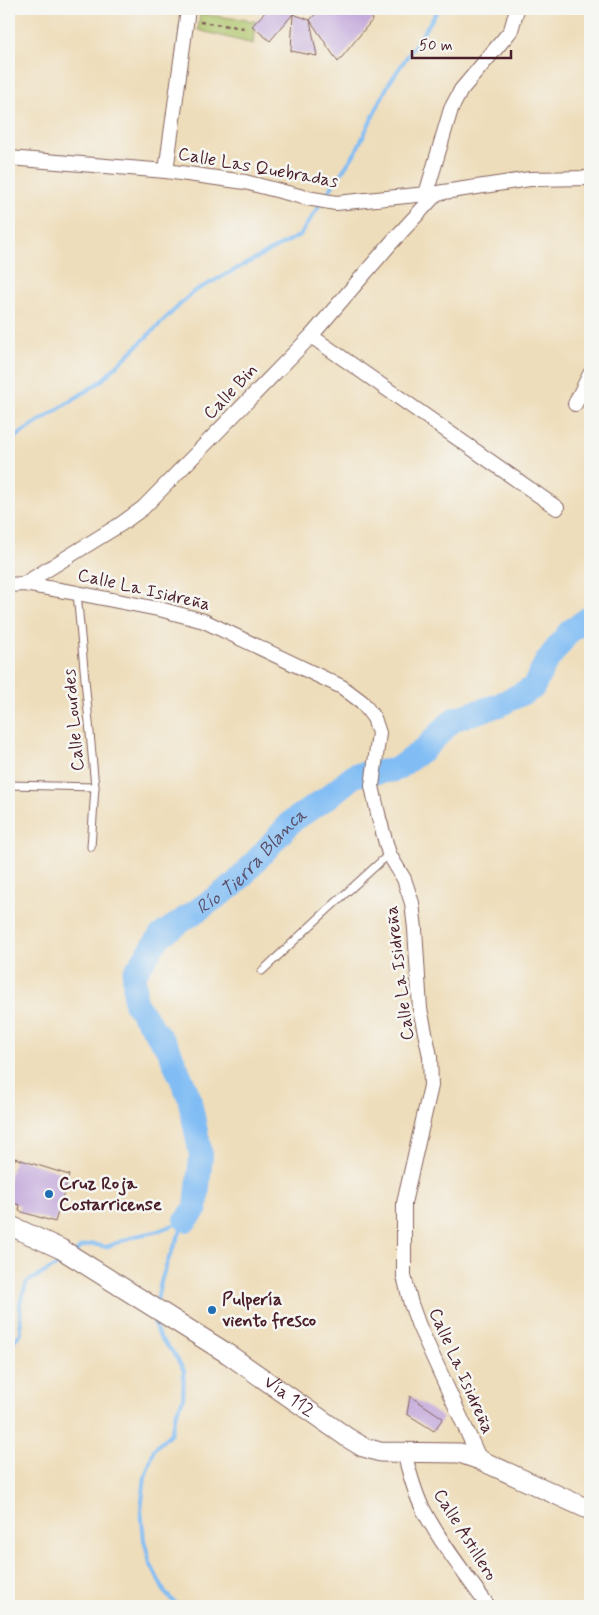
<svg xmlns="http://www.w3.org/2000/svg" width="599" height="1615" font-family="Mynerve,sans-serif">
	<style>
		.green { fill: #afc56a; stroke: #7c724a }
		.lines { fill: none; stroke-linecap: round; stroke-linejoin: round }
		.stream { stroke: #81bdf4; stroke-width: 4 }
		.river { stroke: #81bdf4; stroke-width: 24 }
		.building { fill: #c5abdc }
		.lane-casing { stroke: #83625d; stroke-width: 9 }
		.street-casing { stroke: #83625d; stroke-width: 16 }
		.secondary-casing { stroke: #83625d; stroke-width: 21 }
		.path { stroke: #83625d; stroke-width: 2.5; stroke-dasharray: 4 4; stroke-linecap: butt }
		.lane { stroke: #fff; stroke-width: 7 }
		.street { stroke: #fff; stroke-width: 14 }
		.secondary { stroke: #fff; stroke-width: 19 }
		.poi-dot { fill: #1f6fb2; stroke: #f6f6f2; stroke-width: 2 }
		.labels { text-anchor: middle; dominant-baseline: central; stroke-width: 5; stroke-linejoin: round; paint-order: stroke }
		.street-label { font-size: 18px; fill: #4a1f2b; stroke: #f6f6f2 }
		.poi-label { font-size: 18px; font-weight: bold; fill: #4a1f2b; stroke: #f6f6f2; text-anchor: start }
		.water-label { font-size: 19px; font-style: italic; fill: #5a4e67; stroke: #f6f6f2 }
	</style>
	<rect width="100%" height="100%" fill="#f6f6f2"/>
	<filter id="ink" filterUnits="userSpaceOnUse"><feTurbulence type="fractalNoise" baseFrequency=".02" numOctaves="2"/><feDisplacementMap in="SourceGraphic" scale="10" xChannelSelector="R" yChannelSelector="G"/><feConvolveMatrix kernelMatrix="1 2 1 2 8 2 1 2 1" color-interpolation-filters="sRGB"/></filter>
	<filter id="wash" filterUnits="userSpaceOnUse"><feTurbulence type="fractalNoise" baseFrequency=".0096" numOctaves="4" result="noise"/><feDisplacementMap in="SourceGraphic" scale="20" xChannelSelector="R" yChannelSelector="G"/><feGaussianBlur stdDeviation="1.12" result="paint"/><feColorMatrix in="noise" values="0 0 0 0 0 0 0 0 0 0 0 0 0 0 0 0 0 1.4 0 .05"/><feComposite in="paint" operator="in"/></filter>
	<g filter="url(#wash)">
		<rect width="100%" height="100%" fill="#eeddba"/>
		<path class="green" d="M 200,14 L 255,21 L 253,44 L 198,30 Z"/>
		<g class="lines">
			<g class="stream">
				<path d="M 325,197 L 355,153 L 388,85 L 439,9"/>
				<path d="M 9,441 L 100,382 L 193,292 L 300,235 L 321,203"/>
				<path d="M 76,1252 L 81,1247 L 93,1244 L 106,1247 L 135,1236 L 155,1232 L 186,1220"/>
				<path d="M 157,1302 C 160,1275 174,1245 186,1220"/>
				<path d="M 156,1314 L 154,1324 L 161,1339 L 175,1355 L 184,1371 L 183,1399 L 175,1415 L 171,1433 L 154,1449 L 145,1477 L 141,1509 L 144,1540 L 150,1563 L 165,1593 L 178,1606"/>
				<path d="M 9,1346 L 21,1333 L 20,1303 L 27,1282 L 67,1260"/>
			</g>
			<path class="river" id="s1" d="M 186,1220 L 196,1208 L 201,1155 L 189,1097 L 169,1050 L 135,1003 L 134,974 L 160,936 L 234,885 L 292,821 L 327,798 L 355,775 L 395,770 L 423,750 L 454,719 L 499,705 L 533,688 L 546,662 L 569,632 L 590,617"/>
		</g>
		<g id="blocks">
			<g class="building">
				<path d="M 268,9 L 287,9 L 293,14 L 270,41 L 252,26 Z"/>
				<path d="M 320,9 L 374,9 L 370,16 L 373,19 L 338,62 L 310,20 Z"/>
				<path d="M 293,14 L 310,20 L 317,56 L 291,51 Z"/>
				<path d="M 15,1158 L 69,1175 L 55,1222 L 19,1211 L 20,1205 L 9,1202 L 9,1178 Z"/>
				<path d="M 410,1396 L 443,1418 L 434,1431 L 407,1414 Z"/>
			</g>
		</g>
	</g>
	<g filter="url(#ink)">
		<use href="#blocks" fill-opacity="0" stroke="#83625d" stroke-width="1"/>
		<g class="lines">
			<g class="lane-casing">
				<g id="lane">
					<path d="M 77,593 L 95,787 L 91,847"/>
					<path d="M 9,785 L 95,787"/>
					<path d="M 262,971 L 323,914 L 389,854"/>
				</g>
			</g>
			<g class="street-casing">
				<g id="street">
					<path d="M 9,158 L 166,171 L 245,182 L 307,198 L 336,203 L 437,193 L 530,179 L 590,178"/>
					<path d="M 166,171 L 188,9"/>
					<path d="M 426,194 L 451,109 L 461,90 L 508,34 L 511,30 L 517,9"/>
					<path d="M 311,336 L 557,508"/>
					<path d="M 575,404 L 590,374"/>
					<path d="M 24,584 L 121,524 L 143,508 L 311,336 L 391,243 L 437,193"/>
					<path d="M 9,585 L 24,584 L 77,593 L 163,610 L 204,621 L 342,687 L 362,702 L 374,718 L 379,733 L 372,786 L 379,818 L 389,854 L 404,879 L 412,903 L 415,929 L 420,1009 L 430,1056 L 431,1086 L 404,1203 L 404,1276 L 411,1304 L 419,1326 L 480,1460"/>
					<path d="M 404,1453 C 410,1473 414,1493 424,1511 C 442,1545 466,1575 488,1606"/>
				</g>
			</g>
			<g class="secondary-casing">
				<g id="secondary">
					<path id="s2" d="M 9,1225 L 61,1249 L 228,1354 L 348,1438 L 363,1447 L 380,1452 L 460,1453 L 480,1460 L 590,1510"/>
				</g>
			</g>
			<path class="path" d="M 200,22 L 244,28"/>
			<use href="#lane" class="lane"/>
			<use href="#street" class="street"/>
			<use href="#secondary" class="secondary"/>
		</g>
	</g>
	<g class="poi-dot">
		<circle cx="49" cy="1194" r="5"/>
		<circle cx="212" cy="1310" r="5"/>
	</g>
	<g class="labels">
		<g class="street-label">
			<text transform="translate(258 168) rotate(10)">Calle Las Quebradas</text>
			<text transform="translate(231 392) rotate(-46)">Calle Bin</text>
			<text transform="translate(144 590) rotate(13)">Calle La Isidreña</text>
			<text transform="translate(74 720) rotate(-95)">Calle Lourdes</text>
			<text transform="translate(400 973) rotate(-97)">Calle La Isidreña</text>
			<text transform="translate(461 1371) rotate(66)">Calle La Isidreña</text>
			<text stroke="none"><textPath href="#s2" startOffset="329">Vía 112</textPath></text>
			<text transform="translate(465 1535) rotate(58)">Calle Astillero</text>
		</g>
		<g class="poi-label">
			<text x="59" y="1184">Cruz Roja<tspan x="59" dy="21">Costarricense</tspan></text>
			<text x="222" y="1300">Pulpería<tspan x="222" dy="21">viento fresco</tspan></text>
		</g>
		<g class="water-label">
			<text stroke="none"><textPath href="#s1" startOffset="431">Río Tierra Blanca</textPath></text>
		</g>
	</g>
	<rect width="599" height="1615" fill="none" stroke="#f6f6f2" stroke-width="30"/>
	<path d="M412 50v8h99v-8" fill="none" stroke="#4a1f2b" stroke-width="2.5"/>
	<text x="419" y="50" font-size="15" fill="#4a1f2b" stroke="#f6f6f2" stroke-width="4" paint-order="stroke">50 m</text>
</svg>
